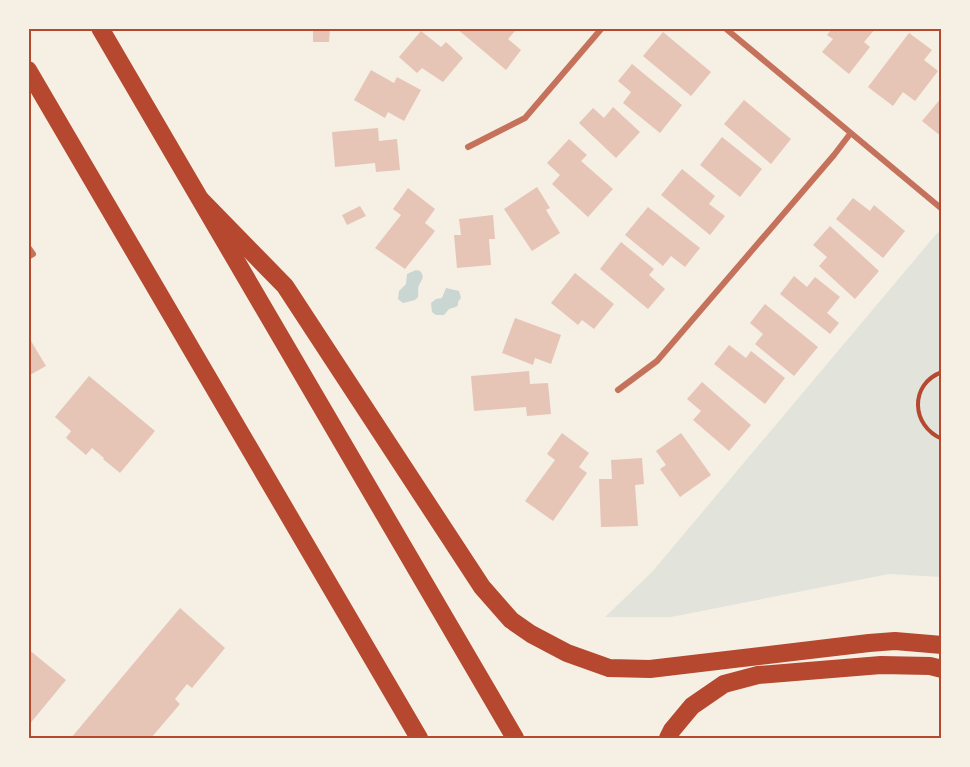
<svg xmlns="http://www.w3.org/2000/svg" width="970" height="767" font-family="'Fira Sans Condensed',sans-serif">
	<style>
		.green { fill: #e2e4dc }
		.water { fill: #c9d6d2 }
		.building { fill: #e6c5b7 }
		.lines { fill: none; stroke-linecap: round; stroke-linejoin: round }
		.path { stroke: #b5482f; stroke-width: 4 }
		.minor { stroke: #c5725c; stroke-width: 6 }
		.motorway { stroke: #b5482f; stroke-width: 18 }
		.neatline { fill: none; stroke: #b5482f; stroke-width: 2 }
	</style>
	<rect width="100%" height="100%" fill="#f6efe4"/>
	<path class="green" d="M 938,232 L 941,234 L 941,577 L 889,574 L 671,617 L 605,617 L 652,572 Z"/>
	<g class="water">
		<path d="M 416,270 L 420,271 C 425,277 422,279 419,285 C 417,289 419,293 418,297 L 415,300 L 403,303 L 398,299 L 399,291 L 406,284 L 407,274 Z"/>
		<path d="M 446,288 L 459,291 L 461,298 L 458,302 L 458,305 L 456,307 L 449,309 L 444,315 L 436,315 L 432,312 L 431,303 L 436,299 L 442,298 Z"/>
	</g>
	<g class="building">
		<path d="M 313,28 L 330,28 L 329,42 L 313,42 Z"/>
		<path d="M 456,28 L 514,28 L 516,30 L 508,39 L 521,50 L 506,70 Z"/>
		<path d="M 829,28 L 876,28 L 864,42 L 870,47 L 849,74 L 822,52 L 833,39 L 827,35 L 831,30 Z"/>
		<path d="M 421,31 L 441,47 L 446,42 L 463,58 L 443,82 L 422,68 L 417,73 L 399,57 Z"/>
		<path d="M 663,32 L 711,72 L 691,96 L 643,56 Z"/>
		<path d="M 909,33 L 932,50 L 924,60 L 938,71 L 915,101 L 903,92 L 893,106 L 868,87 Z"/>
		<path d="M 632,64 L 682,105 L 660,133 L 623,103 L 631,92 L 618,81 Z"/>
		<path d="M 371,70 L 394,83 L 397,77 L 421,90 L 404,121 L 388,112 L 385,118 L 354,100 Z"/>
		<path d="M 942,97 L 942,137 L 922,121 Z"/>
		<path d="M 744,100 L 791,139 L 771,164 L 724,124 Z"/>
		<path d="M 613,107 L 640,132 L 616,158 L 579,123 L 593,108 L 604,118 Z"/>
		<path d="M 378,128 L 379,141 L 397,139 L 400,170 L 376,172 L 375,163 L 335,167 L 332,132 Z"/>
		<path d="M 722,137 L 762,169 L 740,197 L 700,165 Z"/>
		<path d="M 569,139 L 587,155 L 581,161 L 613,189 L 588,217 L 552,184 L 560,175 L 547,163 Z"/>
		<path d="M 682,169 L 715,196 L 709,204 L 725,216 L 710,235 L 661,195 Z"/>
		<path d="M 537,187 L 550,208 L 546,210 L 560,233 L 532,251 L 504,209 Z"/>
		<path d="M 408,188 L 435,209 L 425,223 L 435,231 L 405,269 L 375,248 L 401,215 L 393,209 Z"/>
		<path d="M 853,198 L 870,211 L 874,205 L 905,231 L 883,258 L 836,219 Z"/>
		<path d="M 360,206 L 366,216 L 347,225 L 342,215 Z"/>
		<path d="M 648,207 L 700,248 L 685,267 L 671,256 L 663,266 L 625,235 Z"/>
		<path d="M 493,215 L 495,239 L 489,239 L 491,265 L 457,268 L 454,235 L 461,235 L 459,219 Z"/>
		<path d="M 830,226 L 879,271 L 855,299 L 819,266 L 827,257 L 813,245 Z"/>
		<path d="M 621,242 L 654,269 L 649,275 L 665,289 L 648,309 L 600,269 Z"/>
		<path d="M 575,273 L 614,304 L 594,329 L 582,320 L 578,325 L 551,303 Z"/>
		<path d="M 794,276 L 807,287 L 815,277 L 840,297 L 827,313 L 839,323 L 830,334 L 780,294 Z"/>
		<path d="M 765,304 L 818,347 L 794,376 L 755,344 L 763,334 L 750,323 Z"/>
		<path d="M 515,318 L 561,335 L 551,364 L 535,358 L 533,365 L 502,353 Z"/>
		<path d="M 28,336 L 46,366 L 28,376 Z"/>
		<path d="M 729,345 L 746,358 L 751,351 L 785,378 L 765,404 L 714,364 Z"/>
		<path d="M 529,371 L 530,384 L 548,383 L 551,414 L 527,416 L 526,407 L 474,411 L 471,376 Z"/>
		<path d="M 89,376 L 155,431 L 120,473 L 103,459 L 104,458 L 92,448 L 86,455 L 66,438 L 71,431 L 55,417 Z"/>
		<path d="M 702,382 L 751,425 L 729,451 L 693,420 L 701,411 L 687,399 Z"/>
		<path d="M 562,433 L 589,453 L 579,467 L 587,473 L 553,521 L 525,501 L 555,460 L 547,454 Z"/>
		<path d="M 681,433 L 711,475 L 680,497 L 660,469 L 666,465 L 656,451 Z"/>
		<path d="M 642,458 L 644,484 L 635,485 L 638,526 L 601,527 L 599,479 L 612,479 L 611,460 Z"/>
		<path d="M 180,608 L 225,648 L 192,688 L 187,684 L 175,699 L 180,704 L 151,738 L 71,738 Z"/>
		<path d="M 28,649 L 66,680 L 28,726 Z"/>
	</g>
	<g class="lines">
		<path class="path" d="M 942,372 C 909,384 911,426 942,439"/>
		<g class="minor">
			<path d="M 725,28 L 942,209"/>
			<path d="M 468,147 L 525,118 L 602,28"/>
			<path d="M 28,247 L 33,254 L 28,257"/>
			<path d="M 618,390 L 657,361 L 834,155 L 850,134"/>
		</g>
		<g class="motorway">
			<path d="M 100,28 L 515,738"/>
			<path d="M 28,70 L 419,738"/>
			<path d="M 201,200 L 285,286 L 482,587 L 511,620 L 531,634 L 567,653 L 609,668 L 650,669 L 869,643 L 895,641 L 942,645"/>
			<path d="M 668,738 L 672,730 L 692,706 L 724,684 L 758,675 L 881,665 L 930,666 L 942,669"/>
		</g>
	</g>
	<rect width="970" height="767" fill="none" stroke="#f6efe4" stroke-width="60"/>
	<rect x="30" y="30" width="910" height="707" class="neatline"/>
</svg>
